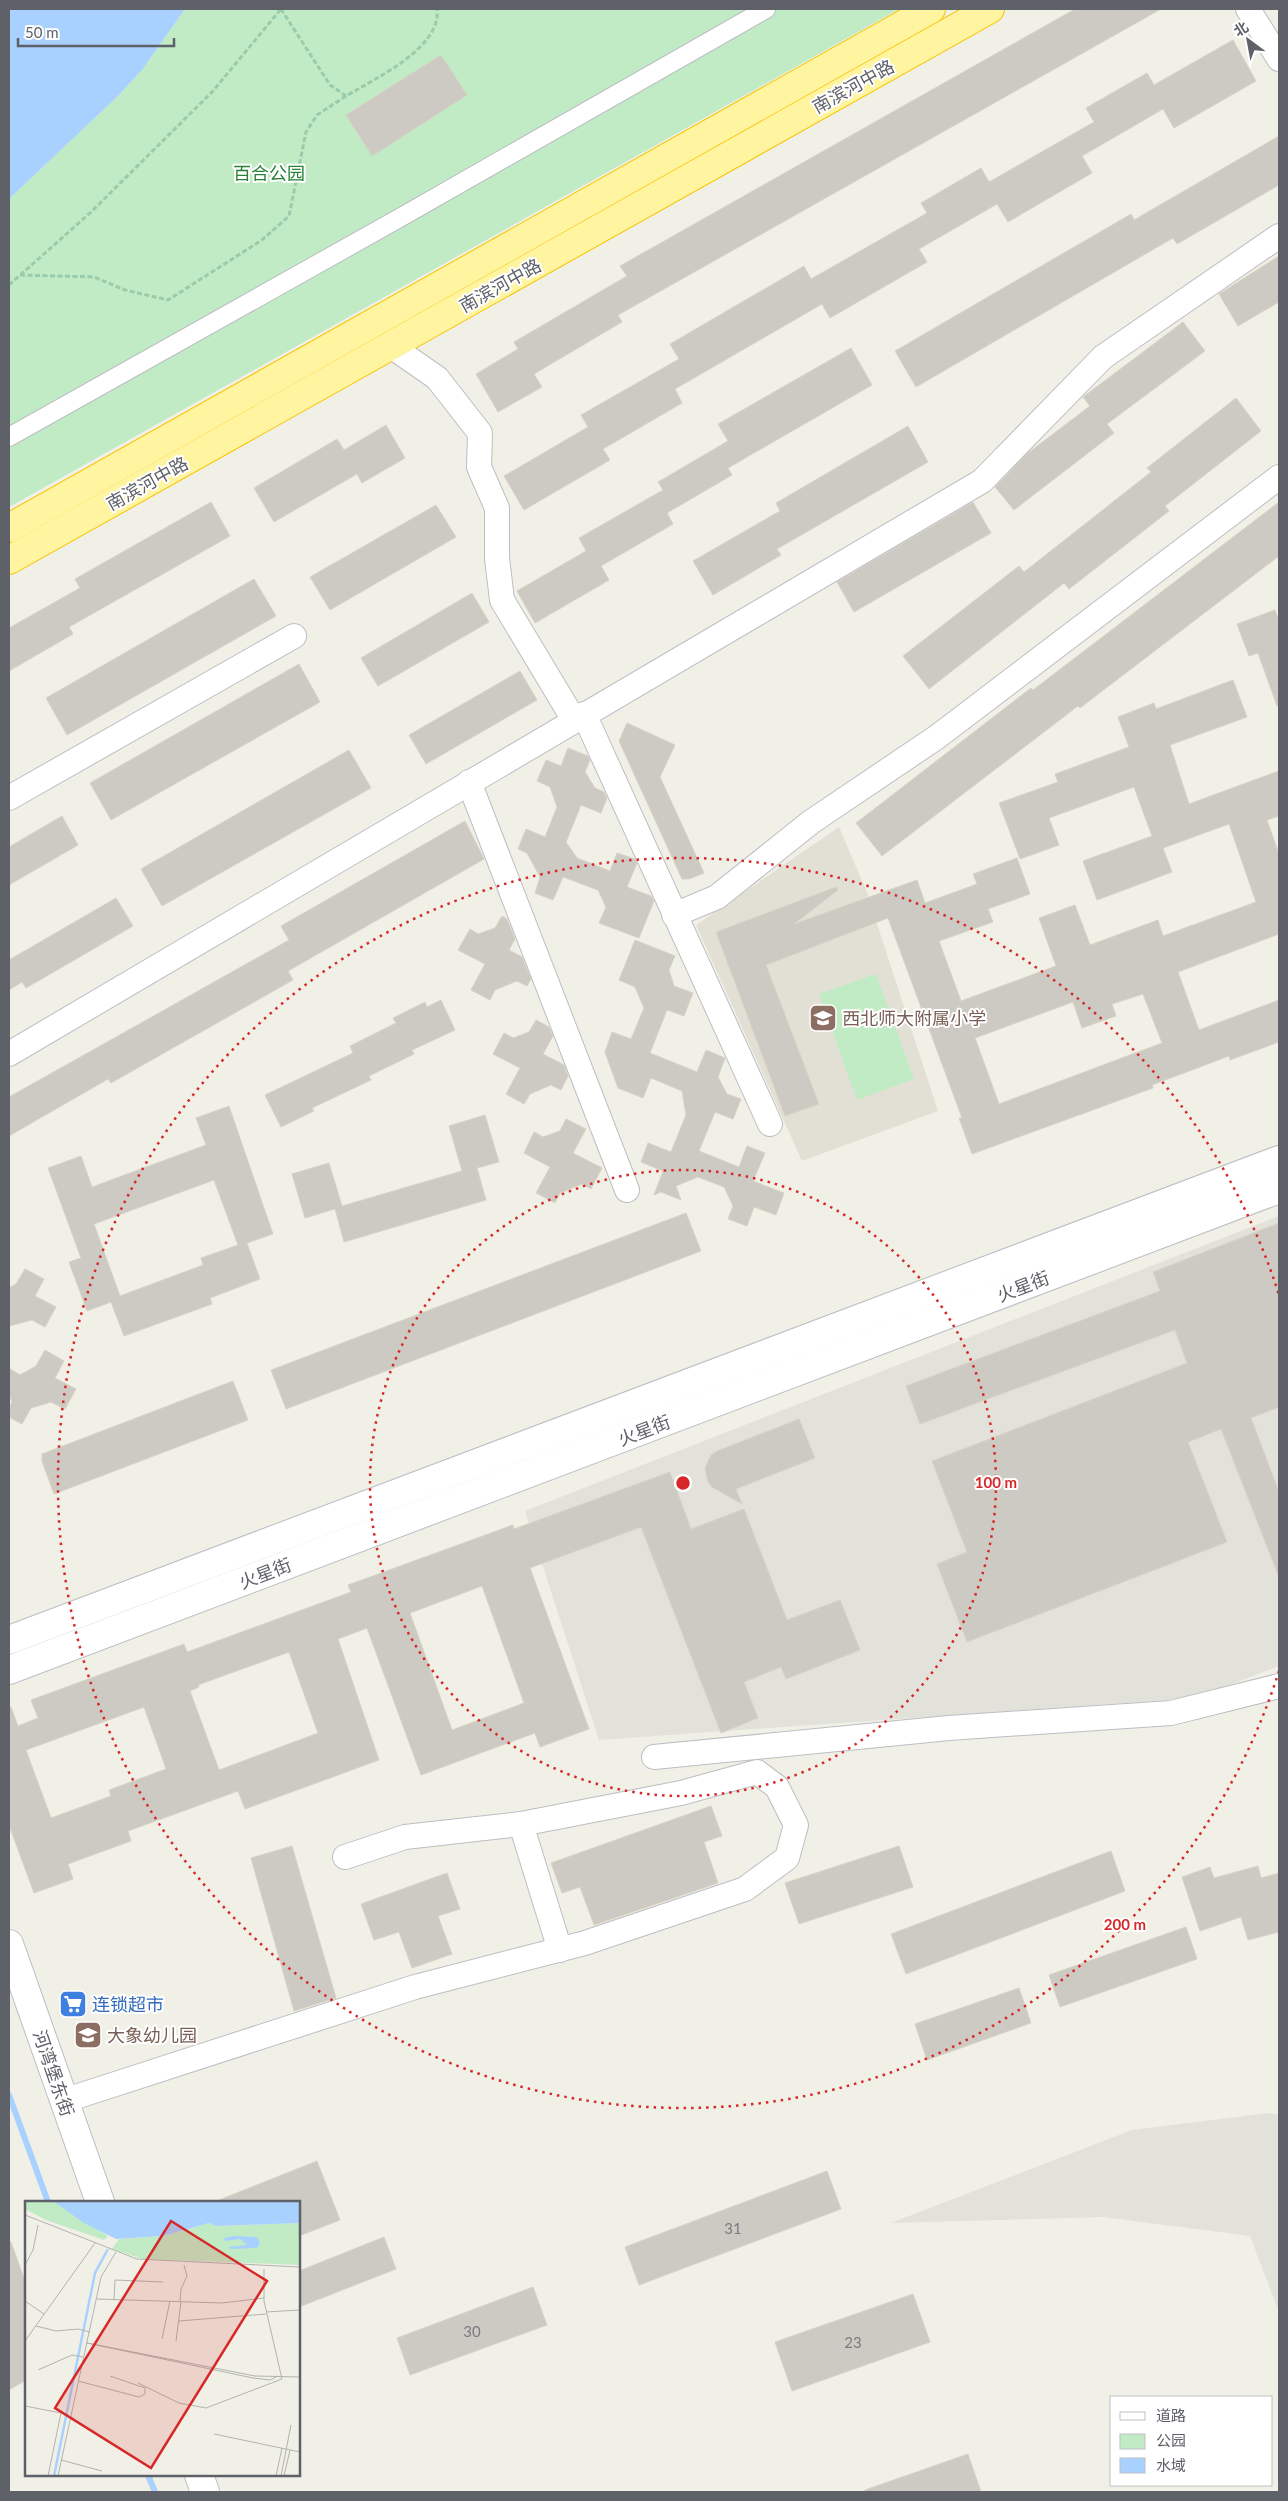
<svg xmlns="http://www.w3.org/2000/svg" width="1288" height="2501" font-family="Lato,'Noto Sans SC',sans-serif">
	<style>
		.industrial { fill: #e2e2db }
		.education { fill: #e2e0d5 }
		.green { fill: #c1ebc5 }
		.water { fill: #a9d1ff }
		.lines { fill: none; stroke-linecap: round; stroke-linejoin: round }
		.stream { stroke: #a9d1ff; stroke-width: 6 }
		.building { fill: #cdcac3; stroke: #d7d3c4; fill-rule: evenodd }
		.pedestrian-casing { stroke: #bbbec3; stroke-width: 20 }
		.minor-casing { stroke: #bbbec3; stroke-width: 26 }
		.tertiary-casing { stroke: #bbbec3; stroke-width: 30 }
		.trunk-casing { stroke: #f8c300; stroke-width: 30 }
		.path { stroke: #99ccad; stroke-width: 3; stroke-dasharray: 5 2.5; stroke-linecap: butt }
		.pedestrian { stroke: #fff; stroke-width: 18 }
		.minor { stroke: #fff; stroke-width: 24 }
		.tertiary { stroke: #fff; stroke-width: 28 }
		.trunk { stroke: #fff49f; stroke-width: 28 }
		.ring { fill: none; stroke: #d62828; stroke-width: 2.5; stroke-dasharray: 2.5 5 }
		.labels { text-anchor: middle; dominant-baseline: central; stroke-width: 4; stroke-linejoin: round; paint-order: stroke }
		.number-label { font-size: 15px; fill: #7a7b7f }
		.street-label { font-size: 18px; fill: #5e6168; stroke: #fff }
		.park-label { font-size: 18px; fill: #2b8138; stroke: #fff }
		.education-label { font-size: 18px; fill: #785e54; stroke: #fff; text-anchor: start }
		.shop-label { font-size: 18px; fill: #366cbe; stroke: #fff; text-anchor: start }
		.inset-river { fill: none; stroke: #a9d1ff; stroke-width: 2.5 }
		.inset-road { fill: none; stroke: #b2b3b0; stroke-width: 1 }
		.view { fill: #d62828; fill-opacity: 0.15; stroke: #d62828; stroke-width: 2.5 }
		.inset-edge { fill: none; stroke: #5e6168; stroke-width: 2.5 }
		.centre { fill: #d62828; stroke: #fff; stroke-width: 2.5 }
		.ring-label { font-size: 15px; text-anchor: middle; font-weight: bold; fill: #d62828; stroke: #fff; stroke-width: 4; stroke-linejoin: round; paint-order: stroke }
	</style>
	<rect width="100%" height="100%" fill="#f1f0e7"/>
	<g class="industrial">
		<path d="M 1279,1216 L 1279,1666 L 1195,1698 L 599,1740 L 525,1511 Z"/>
		<path d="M 1269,2113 L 1279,2115 L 1279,2312 L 1250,2236 L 1103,2217 L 891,2223 L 1132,2130 Z"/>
	</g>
	<path class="education" d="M 839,827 L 866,890 L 938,1111 L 802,1161 L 696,925 Z"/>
	<g class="green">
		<path d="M 185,9 L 899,9 L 9,507 L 9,199 L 118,96 L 142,70 Z"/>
		<path d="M 876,974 L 914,1079 L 857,1100 L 819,994 Z"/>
	</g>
	<path class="water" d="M 9,9 L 185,9 L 142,70 L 118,96 L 9,199 Z"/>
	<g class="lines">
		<g class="stream">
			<path d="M 9,2095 L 48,2202"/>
			<path d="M 148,2475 L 155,2492"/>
		</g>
	</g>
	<g class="building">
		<path d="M 1075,9 L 1161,9 L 618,315 L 622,322 L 534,374 L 542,387 L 498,412 L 476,374 L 518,349 L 514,342 L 627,276 L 620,266 Z"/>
		<path d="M 1233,40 L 1256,81 L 1174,128 L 1163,109 L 1082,156 L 1092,173 L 1008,222 L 997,204 L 919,249 L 927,262 L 830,318 L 822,304 L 675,389 L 682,403 L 603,449 L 610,460 L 524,510 L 504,476 L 588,427 L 581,415 L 679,359 L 670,344 L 804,266 L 811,279 L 927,213 L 921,203 L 981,168 L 989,182 L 1094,122 L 1086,108 L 1147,73 L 1154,85 Z"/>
		<path d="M 441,55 L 467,95 L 372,156 L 346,115 Z"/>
		<path d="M 1279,136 L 1279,185 L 1177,244 L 1173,238 L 916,387 L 895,351 L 1131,214 L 1134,220 Z"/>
		<path d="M 1279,256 L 1279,302 L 1238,326 L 1219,294 Z"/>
		<path d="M 1183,322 L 1205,351 L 1107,424 L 1114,433 L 1014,510 L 995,487 L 1028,453 L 1090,406 L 1083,397 Z"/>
		<path d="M 851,348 L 872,385 L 728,468 L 732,475 L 667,513 L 673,524 L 601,566 L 609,580 L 535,623 L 517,591 L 586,551 L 579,538 L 663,490 L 658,482 L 728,441 L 718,424 Z"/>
		<path d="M 1236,398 L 1261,431 L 1165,506 L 1169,511 L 1069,589 L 1064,583 L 929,689 L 903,656 L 1019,566 L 1024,572 L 1151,472 L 1147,468 Z"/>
		<path d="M 386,425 L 405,458 L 362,483 L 357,474 L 274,522 L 254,488 L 337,439 L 344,450 Z"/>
		<path d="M 908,426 L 928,462 L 777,549 L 781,555 L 713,595 L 693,561 L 780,511 L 776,503 Z"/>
		<path d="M 211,502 L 230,536 L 69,627 L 73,634 L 9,671 L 9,628 L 80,588 L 75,579 Z"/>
		<path d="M 973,502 L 991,533 L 854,612 L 837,582 Z"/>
		<path d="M 1279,502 L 1279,556 L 1080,708 L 1078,706 L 882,856 L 856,823 L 1031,688 L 1033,690 Z"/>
		<path d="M 436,505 L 456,537 L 330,610 L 310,577 Z"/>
		<path d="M 254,579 L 276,616 L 67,735 L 46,698 Z"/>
		<path d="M 472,593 L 489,622 L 378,686 L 361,658 Z"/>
		<path d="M 1275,610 L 1279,621 L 1279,706 L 1277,706 L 1258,653 L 1249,656 L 1237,624 Z"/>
		<path d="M 299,664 L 320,702 L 111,820 L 90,783 Z"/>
		<path d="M 520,671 L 537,700 L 426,764 L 409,735 Z"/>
		<path d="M 1233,680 L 1247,717 L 1170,745 L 1189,804 L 1279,771 L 1279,816 L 1267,820 L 1279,854 L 1279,934 L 1178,972 L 1199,1030 L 1279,1000 L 1279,1042 L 1230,1060 L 1229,1056 L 1152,1085 L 1153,1088 L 972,1154 L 959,1118 L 962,1118 L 888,918 L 766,965 L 819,1104 L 785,1116 L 716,932 L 836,887 L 838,890 L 794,924 L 917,880 L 925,903 L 977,884 L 973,874 L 1017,858 L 1030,894 L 988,909 L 993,922 L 939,941 L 961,1001 L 1056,966 L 1039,918 L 1075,905 L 1090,945 L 1158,920 L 1163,936 L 1256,902 L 1229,824 L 1163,848 L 1172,872 L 1097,900 L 1083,861 L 1152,836 L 1134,787 L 1049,818 L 1059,845 L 1020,859 L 999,803 L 1058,782 L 1055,774 L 1129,747 L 1118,717 L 1154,703 L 1156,709 ZM 1143,994 L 1162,1043 L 999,1104 L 975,1038 L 1073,1002 L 1082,1028 L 1116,1016 L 1112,1004 Z"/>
		<path d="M 627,723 L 675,745 L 660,777 L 704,873 L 689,879 L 682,879 L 619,741 Z"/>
		<path d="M 568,748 L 588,756 L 590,760 L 585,772 L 595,788 L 604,792 L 607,798 L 601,813 L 581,805 L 566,842 L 577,858 L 610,871 L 617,853 L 635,859 L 637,863 L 627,887 L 651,896 L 654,901 L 639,938 L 599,923 L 606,907 L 598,890 L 563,877 L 553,900 L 535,893 L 540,877 L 527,853 L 518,849 L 526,829 L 545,837 L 557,807 L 550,787 L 537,781 L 546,760 L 561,766 Z"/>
		<path d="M 349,750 L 371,788 L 162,906 L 141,869 Z"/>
		<path d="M 62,816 L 78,845 L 9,885 L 9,847 Z"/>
		<path d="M 465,821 L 484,859 L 288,971 L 293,980 L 111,1083 L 108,1079 L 9,1136 L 9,1097 L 289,940 L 281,926 Z"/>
		<path d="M 116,898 L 133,926 L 26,988 L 22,982 L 9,990 L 9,960 Z"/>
		<path d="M 502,916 L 507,919 L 515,939 L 509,950 L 522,957 L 531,979 L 527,986 L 517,981 L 495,990 L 490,1000 L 471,990 L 485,964 L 458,950 L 470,929 L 478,934 L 495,928 Z"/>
		<path d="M 635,940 L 675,956 L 669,970 L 674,986 L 693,993 L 684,1016 L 667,1010 L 650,1053 L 697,1072 L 706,1050 L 725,1058 L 718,1077 L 727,1094 L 741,1099 L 733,1119 L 715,1112 L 699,1151 L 739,1167 L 747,1146 L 765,1153 L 753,1181 L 784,1193 L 776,1215 L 754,1207 L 747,1226 L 728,1219 L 733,1206 L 724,1187 L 698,1177 L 676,1186 L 681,1200 L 661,1192 L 654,1195 L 663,1171 L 641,1162 L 648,1143 L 671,1152 L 686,1115 L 682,1091 L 651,1078 L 643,1098 L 618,1088 L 605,1052 L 612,1032 L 631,1039 L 644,1008 L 635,987 L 619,980 Z"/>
		<path d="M 441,1000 L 455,1030 L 412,1050 L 414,1054 L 369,1076 L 371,1080 L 312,1108 L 314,1111 L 281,1127 L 265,1095 L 353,1053 L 350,1046 L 396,1023 L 393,1018 L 425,1002 L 427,1007 Z"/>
		<path d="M 536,1020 L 549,1027 L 553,1036 L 543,1054 L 564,1065 L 568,1076 L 561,1090 L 551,1085 L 530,1094 L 524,1104 L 506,1094 L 520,1068 L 493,1054 L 504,1033 L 513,1038 L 529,1032 Z"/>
		<path d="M 229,1106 L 273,1234 L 247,1243 L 260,1279 L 210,1298 L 212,1304 L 124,1336 L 111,1302 L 87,1311 L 69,1262 L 81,1258 L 48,1168 L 81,1156 L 92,1187 L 206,1145 L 196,1118 ZM 214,1180 L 238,1245 L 201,1258 L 203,1265 L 120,1296 L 94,1224 Z"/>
		<path d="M 485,1115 L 499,1162 L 477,1168 L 486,1200 L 344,1242 L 335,1209 L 305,1218 L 292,1174 L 329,1163 L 342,1206 L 462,1171 L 449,1126 Z"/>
		<path d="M 566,1119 L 586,1129 L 573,1153 L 602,1168 L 591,1189 L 582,1184 L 560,1193 L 555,1203 L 536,1193 L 550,1167 L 524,1153 L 534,1132 L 543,1137 L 560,1131 Z"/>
		<path d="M 686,1213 L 701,1251 L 286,1409 L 271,1370 Z"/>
		<path d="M 1279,1223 L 1279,1407 L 1251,1418 L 1279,1492 L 1279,1577 L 1221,1429 L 1188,1442 L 1227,1542 L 967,1642 L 937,1564 L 967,1552 L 932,1461 L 1187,1363 L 1175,1330 L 920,1424 L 906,1386 L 1160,1291 L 1153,1272 Z"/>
		<path d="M 25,1269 L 44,1279 L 35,1296 L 56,1307 L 45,1327 L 32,1320 L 9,1326 L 9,1288 L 16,1284 Z"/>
		<path d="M 45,1350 L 64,1361 L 55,1378 L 76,1389 L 65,1409 L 51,1402 L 31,1408 L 22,1424 L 9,1417 L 9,1408 L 12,1402 L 9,1394 L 9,1368 L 20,1375 L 36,1366 Z"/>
		<path d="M 233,1381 L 248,1420 L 54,1494 L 42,1461 L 42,1454 Z"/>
		<path d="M 799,1419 L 815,1458 L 736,1489 L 742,1504 L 712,1487 L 708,1482 L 705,1468 L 711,1455 L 717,1451 Z"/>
		<path d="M 670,1472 L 691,1529 L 744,1509 L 787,1620 L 840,1600 L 860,1650 L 786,1679 L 781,1667 L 744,1682 L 758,1718 L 721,1733 L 641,1527 L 530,1568 L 589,1729 L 540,1747 L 535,1733 L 421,1775 L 367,1628 L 338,1639 L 379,1760 L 245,1809 L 238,1791 L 128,1831 L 131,1841 L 68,1864 L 73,1879 L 34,1893 L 9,1825 L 9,1708 L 11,1707 L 18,1726 L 38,1718 L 31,1700 L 184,1644 L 187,1652 L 351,1592 L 348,1585 L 513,1525 L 514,1529 ZM 482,1586 L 524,1703 L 452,1730 L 410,1613 ZM 289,1652 L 318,1733 L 219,1770 L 190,1691 L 199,1687 L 198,1685 ZM 144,1707 L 166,1769 L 109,1790 L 111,1796 L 51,1818 L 26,1750 Z"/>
		<path d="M 711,1806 L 722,1836 L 704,1842 L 718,1883 L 594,1925 L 580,1887 L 562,1893 L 551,1863 Z"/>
		<path d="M 292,1846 L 336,1998 L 294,2011 L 251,1858 Z"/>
		<path d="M 899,1846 L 913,1887 L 799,1924 L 785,1883 Z"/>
		<path d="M 1111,1851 L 1125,1891 L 906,1974 L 891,1934 Z"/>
		<path d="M 1258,1866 L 1261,1878 L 1279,1873 L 1279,1932 L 1248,1940 L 1241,1917 L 1200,1931 L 1182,1877 L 1210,1867 L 1214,1878 Z"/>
		<path d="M 447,1873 L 460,1909 L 438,1916 L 452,1954 L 412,1968 L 399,1932 L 374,1940 L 361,1904 Z"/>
		<path d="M 1186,1927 L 1197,1959 L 1060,2007 L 1049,1975 Z"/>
		<path d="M 1019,1988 L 1031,2023 L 927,2060 L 915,2024 Z"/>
		<path d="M 317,2161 L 340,2220 L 299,2236 L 299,2202 L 214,2202 Z"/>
		<path d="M 827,2171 L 841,2209 L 639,2285 L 625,2247 Z"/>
		<path d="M 384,2237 L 396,2269 L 299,2307 L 299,2271 Z"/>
		<path d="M 9,2242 L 11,2242 L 26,2284 L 26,2380 L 9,2390 Z"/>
		<path d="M 533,2287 L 547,2325 L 410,2375 L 397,2338 Z"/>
		<path d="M 913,2294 L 930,2342 L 792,2391 L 775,2342 Z"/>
		<path d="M 968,2454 L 981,2492 L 865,2492 L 865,2490 Z"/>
	</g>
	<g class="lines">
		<g class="pedestrian-casing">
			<path id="pedestrian" d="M 9,437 L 403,216 L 766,9"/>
		</g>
		<g class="minor-casing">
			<g id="minor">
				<path d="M 1248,9 L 1279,59"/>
				<path d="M 391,346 L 437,378 L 480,433 L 479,467 L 497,508 L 497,558 L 502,600 L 574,720"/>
				<path d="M 584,714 L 770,1124"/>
				<path d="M 469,782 L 627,1190"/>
				<path d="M 9,798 L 294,636"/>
				<path d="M 674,915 L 717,897 L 811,822 L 937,737 L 1279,477"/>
				<path d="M 9,1054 L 982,481 L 1103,357 L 1279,236"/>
				<path d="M 654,1757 L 949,1728 L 1171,1713 L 1279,1686"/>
				<path d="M 521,1824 L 560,1950"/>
				<path d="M 63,2101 L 415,1987 L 585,1943 L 745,1889 L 787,1858 L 796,1825 L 777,1787 L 757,1772 L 681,1793 L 521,1824 L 405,1837 L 345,1857"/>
			</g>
		</g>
		<g class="tertiary-casing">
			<g id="tertiary">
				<path d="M 9,1640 L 1279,1160"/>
				<path d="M 9,1670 L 1279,1189"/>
				<path d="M 9,1944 L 100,2202"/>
				<path d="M 199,2475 L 205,2492"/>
			</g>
		</g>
		<g class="trunk-casing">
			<g id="trunk">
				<path d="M 9,528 L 931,9"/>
				<path d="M 9,560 L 990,9"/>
			</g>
		</g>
		<g class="path">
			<path d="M 281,9 L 330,85 L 346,96 C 374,79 442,48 437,9"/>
			<path d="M 20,275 L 94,277 L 125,290 L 168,300 L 262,240 L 289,216 L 306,132 L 317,115 L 346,96"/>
			<path d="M 9,285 L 90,213 L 213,91 L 281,9"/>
		</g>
		<use href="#pedestrian" class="pedestrian"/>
		<use href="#minor" class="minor"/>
		<use href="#tertiary" class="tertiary"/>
		<use href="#trunk" class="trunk"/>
	</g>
	<g class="ring">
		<circle cx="683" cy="1483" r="313"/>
		<path d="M1279 1671A625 625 0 1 1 1279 1295"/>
	</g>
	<defs>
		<g id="school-square" transform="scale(1.4375)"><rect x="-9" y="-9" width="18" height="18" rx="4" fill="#8d6e63" stroke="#fff"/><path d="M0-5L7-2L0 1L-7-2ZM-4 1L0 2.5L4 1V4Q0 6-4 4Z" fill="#fff"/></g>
		<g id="supermarket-square" transform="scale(1.4375)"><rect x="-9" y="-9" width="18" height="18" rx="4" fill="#3f7fe0" stroke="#fff"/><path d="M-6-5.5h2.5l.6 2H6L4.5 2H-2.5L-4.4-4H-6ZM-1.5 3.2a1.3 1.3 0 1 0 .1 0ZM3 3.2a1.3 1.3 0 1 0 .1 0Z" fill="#fff"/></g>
	</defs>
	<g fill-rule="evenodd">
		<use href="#school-square" x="823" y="1018"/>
		<use href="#supermarket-square" x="73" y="2004"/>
		<use href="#school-square" x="88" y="2035"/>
	</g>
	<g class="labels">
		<g class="number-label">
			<text x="733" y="2228">31</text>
			<text x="472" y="2331">30</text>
			<text x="853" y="2342">23</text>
		</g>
		<g class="street-label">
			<text transform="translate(853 86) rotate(-29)">南滨河中路</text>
			<text transform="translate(500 285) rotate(-29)">南滨河中路</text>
			<text transform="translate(147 483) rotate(-29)">南滨河中路</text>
			<text transform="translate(1023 1286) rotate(-21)">火星街</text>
			<text transform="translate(644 1430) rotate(-21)">火星街</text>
			<text transform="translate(265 1573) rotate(-21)">火星街</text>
			<text transform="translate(54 2073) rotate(71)">河湾堡东街</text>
		</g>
		<g class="park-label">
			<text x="269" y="173">百合公园</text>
		</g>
		<g class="education-label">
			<text x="842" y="1018">西北师大附属小学</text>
			<text x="107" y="2035">大象幼儿园</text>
		</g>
		<g class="shop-label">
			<text x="92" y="2004">连锁超市</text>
		</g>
	</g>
	<g transform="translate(25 2201)">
		<rect width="275" height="275" fill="#f1f0e7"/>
		<path d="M 0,0 L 28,0 L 83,35 L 79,39 L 21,19 L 0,8 ZM 184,22 L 191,25 L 275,22 L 275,64 L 118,58 L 87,48 L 94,38 L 138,35 Z" fill="#c1ebc5"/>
		<path d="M 28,0 L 275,0 L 275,22 L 191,25 L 184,22 L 138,35 L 91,38 L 59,22 ZM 209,35 L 232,36 L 235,42 L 232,47 L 206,48 L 203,46 L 222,44 L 215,38 L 200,40 L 199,37 Z" fill="#a9d1ff"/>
		<path class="inset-river" d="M 110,0 L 167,8 L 275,1M 29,275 L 70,72 L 83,48"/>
		<path class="inset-road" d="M 0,14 L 112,58 L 275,66M 0,64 L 8,49 L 13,24M 72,98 L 197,102 L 239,97M 89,99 L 90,79 L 138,81M 0,100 L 19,113M 155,100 L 156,88 L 162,75 L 159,64M 241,111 L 275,109M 154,120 L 241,113M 11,125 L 31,130 L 53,128 L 65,131M 137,138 L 145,100M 0,140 L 70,42M 151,140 L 156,101M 62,142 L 230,175 L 275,176M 62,142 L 228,177 L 245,179 L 253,175M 13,169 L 47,154 L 58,156M 53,180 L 114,196 L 120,193 L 120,187 L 85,175M 113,182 L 154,202 L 181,207 L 257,178 L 239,100 L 239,68M 0,205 L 36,212 L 23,275M 189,233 L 275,251M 36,259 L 77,270M 33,275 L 76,76 L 91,51M 251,275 L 257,247M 256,275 L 266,224M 259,275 L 265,249"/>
		<path class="view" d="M 146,20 L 242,80 L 126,267 L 30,207 Z"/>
		<rect width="275" height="275" class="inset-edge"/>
	</g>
	<circle cx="683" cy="1483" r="8" class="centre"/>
	<g class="ring-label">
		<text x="996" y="1488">100 m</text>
		<text x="1125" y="1930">200 m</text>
	</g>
	<rect width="1288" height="2501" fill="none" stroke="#5e6168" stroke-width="20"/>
	<rect x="1110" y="2396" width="162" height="90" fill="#ffffff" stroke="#bfc0c3"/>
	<rect x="1120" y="2412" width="25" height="8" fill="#ffffff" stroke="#bfc0c3"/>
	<text x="1156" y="2421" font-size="15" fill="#5e6168">道路</text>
	<rect x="1120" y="2434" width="25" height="15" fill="#c1ebc5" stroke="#bfc0c3"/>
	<text x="1156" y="2446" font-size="15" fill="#5e6168">公园</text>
	<rect x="1120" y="2458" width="25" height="15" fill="#a9d1ff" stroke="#bfc0c3"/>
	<text x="1156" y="2471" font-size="15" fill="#5e6168">水域</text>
	<g transform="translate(1248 40) rotate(328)" stroke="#ffffff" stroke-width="4" paint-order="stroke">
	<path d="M0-4L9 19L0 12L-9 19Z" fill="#5e6168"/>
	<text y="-8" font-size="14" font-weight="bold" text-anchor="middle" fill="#5e6168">北</text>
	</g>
	<path d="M18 38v8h156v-8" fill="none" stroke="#5e6168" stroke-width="2.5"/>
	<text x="25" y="38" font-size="15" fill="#5e6168" stroke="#ffffff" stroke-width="4" paint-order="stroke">50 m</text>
</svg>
